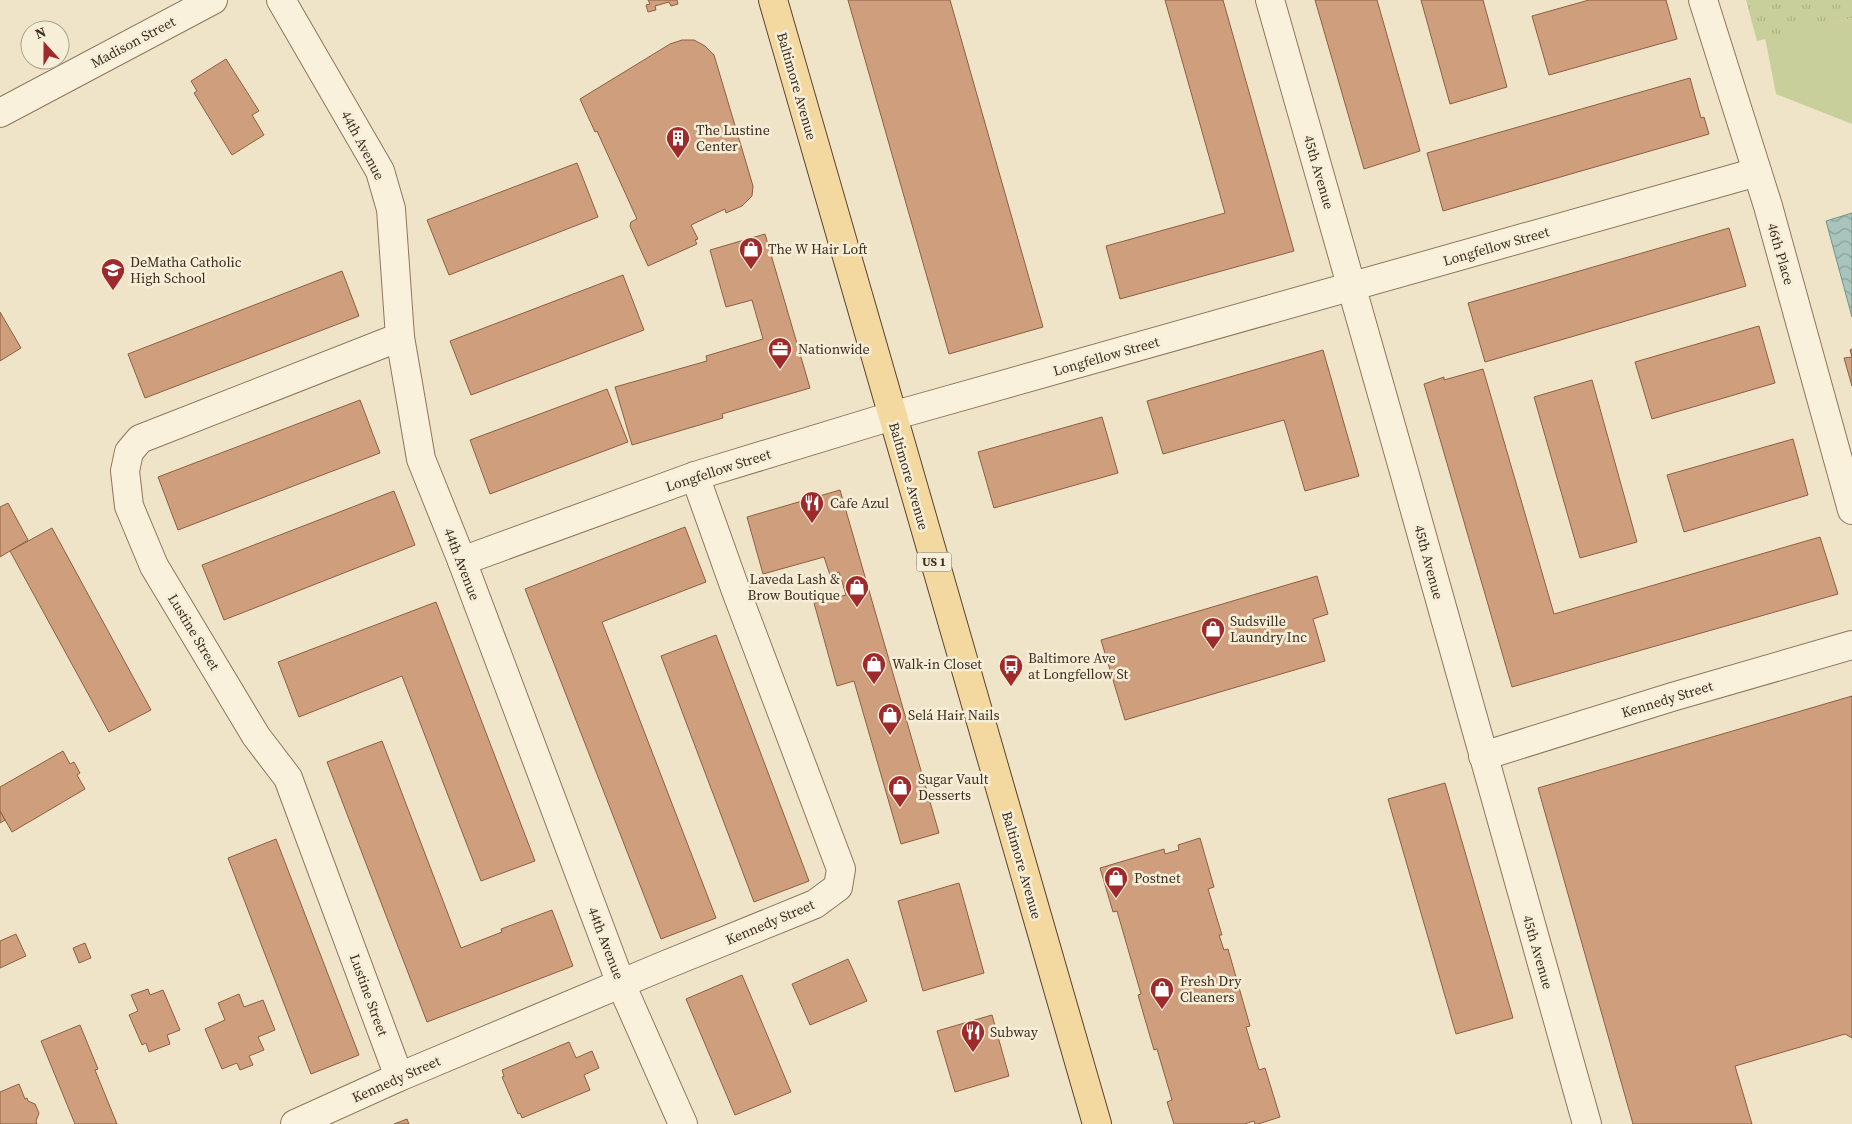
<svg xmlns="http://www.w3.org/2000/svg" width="1852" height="1124" font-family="'Source Serif 4',serif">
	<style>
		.grass { fill: url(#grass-tufts) }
		.green { fill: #c9cf9b }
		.water { fill: url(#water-waves); stroke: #6f938a }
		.building { fill: #cf9f7d; stroke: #8d5f41 }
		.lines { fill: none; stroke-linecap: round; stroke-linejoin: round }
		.street-casing { stroke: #8d765c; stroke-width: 30 }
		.primary-casing { stroke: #5b4430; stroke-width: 30 }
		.street { stroke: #faf1dc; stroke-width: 28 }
		.primary { stroke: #f3d9a0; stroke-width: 28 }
		.labels { text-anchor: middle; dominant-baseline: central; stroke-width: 5; stroke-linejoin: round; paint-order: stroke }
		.shield { fill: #f7eed8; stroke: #756857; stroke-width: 1 }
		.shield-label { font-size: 12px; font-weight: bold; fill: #3d2e20 }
		.street-label { font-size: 14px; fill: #3d2e20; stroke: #f7eed8 }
		.poi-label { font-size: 14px; fill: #3d2e20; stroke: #f7eed8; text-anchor: start }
	</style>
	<defs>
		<pattern id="grass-tufts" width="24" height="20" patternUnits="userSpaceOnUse" patternTransform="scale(1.25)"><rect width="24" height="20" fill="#c9cf9b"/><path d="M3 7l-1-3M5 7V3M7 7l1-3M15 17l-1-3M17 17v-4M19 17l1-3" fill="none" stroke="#aeb285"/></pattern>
		<pattern id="water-waves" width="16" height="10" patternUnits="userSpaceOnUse" patternTransform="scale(1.25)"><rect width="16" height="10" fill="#a9c4bc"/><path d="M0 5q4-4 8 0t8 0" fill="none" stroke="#8ba098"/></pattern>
	</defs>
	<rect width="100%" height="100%" fill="#f0e4c8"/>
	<path class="grass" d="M 1746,0 L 1852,0 L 1852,18 L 1757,41 Z"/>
	<path class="green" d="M 1852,18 L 1852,124 L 1776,94 L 1765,38 Z"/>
	<path class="water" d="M 1852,213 L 1852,317 L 1826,221 Z"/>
	<g class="building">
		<path d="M 648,0 L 677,0 L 678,4 L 671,6 L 669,2 L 655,6 L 656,10 L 648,12 L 646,5 L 650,4 Z"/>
		<path d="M 848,0 L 950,0 L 1043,327 L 949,354 Z"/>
		<path d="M 1165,0 L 1223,0 L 1294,251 L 1120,299 L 1106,246 L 1225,213 Z"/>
		<path d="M 1315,0 L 1377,0 L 1420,151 L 1364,169 Z"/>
		<path d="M 1421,0 L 1483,0 L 1507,87 L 1450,104 Z"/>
		<path d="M 1589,0 L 1666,0 L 1677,39 L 1549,75 L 1532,16 Z"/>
		<path d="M 682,40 L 694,40 L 705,46 L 714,55 L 753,186 L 752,196 L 742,206 L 726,213 L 725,209 L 691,225 L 698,239 L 695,240 L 697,244 L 648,266 L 630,226 L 631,222 L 637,219 L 597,131 L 595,132 L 580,99 L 670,44 Z"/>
		<path d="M 226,59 L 259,111 L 252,115 L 264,135 L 232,155 L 194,93 L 197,91 L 191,81 Z"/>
		<path d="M 1690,78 L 1701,118 L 1704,117 L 1709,134 L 1443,211 L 1427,153 Z"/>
		<path d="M 577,163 L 598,217 L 449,275 L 427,220 Z"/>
		<path d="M 1729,228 L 1746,286 L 1485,362 L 1468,303 Z"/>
		<path d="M 765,234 L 810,388 L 722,414 L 723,418 L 632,445 L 615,387 L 707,361 L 706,356 L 763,339 L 752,300 L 726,307 L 710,250 Z"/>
		<path d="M 342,271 L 359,316 L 145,398 L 128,354 Z"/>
		<path d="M 623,275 L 644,330 L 471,395 L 450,341 Z"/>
		<path d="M 0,312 L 21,348 L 0,361 Z"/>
		<path d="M 1759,326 L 1775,383 L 1652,419 L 1635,362 Z"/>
		<path d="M 1852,349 L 1852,386 L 1844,358 L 1852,357 L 1850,350 Z"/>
		<path d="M 1323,350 L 1359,476 L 1305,491 L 1284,420 L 1163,454 L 1147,401 Z"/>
		<path d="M 1483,369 L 1554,614 L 1820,537 L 1838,594 L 1512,687 L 1424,384 L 1444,377 L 1444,380 Z"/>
		<path d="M 1592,380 L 1637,542 L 1580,558 L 1534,397 Z"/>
		<path d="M 607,389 L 628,442 L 490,494 L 470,440 Z"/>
		<path d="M 360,400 L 380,453 L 178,530 L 158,477 Z"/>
		<path d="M 1102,417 L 1118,473 L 994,508 L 978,452 Z"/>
		<path d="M 1793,439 L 1808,495 L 1684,532 L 1667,475 Z"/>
		<path d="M 840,490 L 939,833 L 901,844 L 854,681 L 837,686 L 814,603 L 846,595 L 839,572 L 830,575 L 824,557 L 763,574 L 747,517 Z"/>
		<path d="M 394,491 L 415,545 L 224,620 L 202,565 Z"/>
		<path d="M 8,503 L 28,540 L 0,557 L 0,507 Z"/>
		<path d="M 685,527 L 706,582 L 602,622 L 716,918 L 661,939 L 525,589 Z"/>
		<path d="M 52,528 L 151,710 L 109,732 L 10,551 Z"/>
		<path d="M 1317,576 L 1328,614 L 1313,619 L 1325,661 L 1125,720 L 1101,640 Z"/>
		<path d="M 436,602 L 535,861 L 481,881 L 402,676 L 299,717 L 278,662 Z"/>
		<path d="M 716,635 L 809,881 L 754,902 L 661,656 Z"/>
		<path d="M 1852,696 L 1852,1038 L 1845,1034 L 1735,1066 L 1752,1124 L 1633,1124 L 1538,788 Z"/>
		<path d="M 382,741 L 461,948 L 502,932 L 501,929 L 552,910 L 573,966 L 427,1022 L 327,762 Z"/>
		<path d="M 63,751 L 70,764 L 74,762 L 80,773 L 77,775 L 85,789 L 12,832 L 0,811 L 0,787 Z"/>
		<path d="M 1445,783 L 1513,1018 L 1456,1034 L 1388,799 Z"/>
		<path d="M 0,811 L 5,820 L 0,823 Z"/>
		<path d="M 1200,838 L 1214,887 L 1208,889 L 1222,935 L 1219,935 L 1224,950 L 1228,949 L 1250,1026 L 1246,1027 L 1259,1070 L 1265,1068 L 1280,1117 L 1258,1124 L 1255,1124 L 1254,1121 L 1244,1124 L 1174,1124 L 1167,1102 L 1172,1100 L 1157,1049 L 1154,1050 L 1138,995 L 1141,994 L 1117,911 L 1113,912 L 1100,868 L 1164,849 L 1165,854 L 1179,850 L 1178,845 Z"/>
		<path d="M 276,839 L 359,1055 L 311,1074 L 228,858 Z"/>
		<path d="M 959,883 L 984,973 L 923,991 L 898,901 Z"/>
		<path d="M 16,934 L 26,956 L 0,968 L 0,941 Z"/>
		<path d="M 85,943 L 91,958 L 79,963 L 73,948 Z"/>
		<path d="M 848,959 L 867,1001 L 810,1025 L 792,984 Z"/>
		<path d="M 742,975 L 791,1092 L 735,1115 L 686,999 Z"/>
		<path d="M 148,989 L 150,995 L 163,990 L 180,1030 L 167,1035 L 170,1044 L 149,1052 L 146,1043 L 142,1045 L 129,1015 L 138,1011 L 131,995 Z"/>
		<path d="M 239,994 L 244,1007 L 263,1000 L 275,1030 L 258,1037 L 264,1050 L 249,1056 L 253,1065 L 240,1070 L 237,1063 L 222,1069 L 205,1029 L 225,1020 L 218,1003 Z"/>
		<path d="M 992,1015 L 1009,1076 L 955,1092 L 937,1031 Z"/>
		<path d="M 80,1025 L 98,1069 L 95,1070 L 117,1124 L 75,1124 L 41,1041 Z"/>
		<path d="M 569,1042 L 576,1058 L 592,1051 L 599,1068 L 584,1075 L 590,1090 L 522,1118 L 520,1113 L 518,1114 L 502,1077 L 504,1076 L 502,1070 Z"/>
		<path d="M 19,1084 L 25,1099 L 27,1098 L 28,1101 L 35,1104 L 39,1113 L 36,1121 L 37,1124 L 0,1124 L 0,1092 Z"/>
		<path d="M 407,1119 L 409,1124 L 394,1124 Z"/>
	</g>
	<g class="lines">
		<g class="street-casing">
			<g id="street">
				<path d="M 281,0 L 380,171 L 391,209 L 400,337 L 421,459 L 462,561 L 621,984 L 683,1124"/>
				<path d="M 1270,0 L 1403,468 L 1587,1124"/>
				<path d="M 1703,0 L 1768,206 L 1852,510"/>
				<path d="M 0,113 L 213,0"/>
				<path d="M 462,561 L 695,476 L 892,416 L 1757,172"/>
				<path d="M 1483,756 L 1672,697 L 1852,645"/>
				<path d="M 399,1077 L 288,778 L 256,736 L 154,566 L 129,506 L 125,471 L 129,452 L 140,439 L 400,337"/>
				<path d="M 295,1124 L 399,1077 L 658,968 L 815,904 L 838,887 L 841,869 L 736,591 L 695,476"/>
			</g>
		</g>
		<g class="primary-casing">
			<path id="primary" d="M 773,0 L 1097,1124"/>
		</g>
		<use href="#street" class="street"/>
		<use href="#primary" class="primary"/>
	</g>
	<defs>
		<g id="building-pin" transform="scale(1.25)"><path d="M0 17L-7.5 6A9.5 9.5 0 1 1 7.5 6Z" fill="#9e2a2b" stroke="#f7eed8"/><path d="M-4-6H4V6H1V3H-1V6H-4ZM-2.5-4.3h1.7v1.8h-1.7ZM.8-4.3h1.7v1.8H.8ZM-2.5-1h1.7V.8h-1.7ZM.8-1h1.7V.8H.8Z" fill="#fff"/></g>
		<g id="shop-pin" transform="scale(1.25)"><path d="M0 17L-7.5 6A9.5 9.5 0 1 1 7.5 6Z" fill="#9e2a2b" stroke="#f7eed8"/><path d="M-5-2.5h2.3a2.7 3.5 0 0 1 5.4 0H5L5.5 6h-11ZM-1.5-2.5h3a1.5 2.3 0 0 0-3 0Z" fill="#fff"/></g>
		<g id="school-pin" transform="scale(1.25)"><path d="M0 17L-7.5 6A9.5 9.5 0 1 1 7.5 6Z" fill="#9e2a2b" stroke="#f7eed8"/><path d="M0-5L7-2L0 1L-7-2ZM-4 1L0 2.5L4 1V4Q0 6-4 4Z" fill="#fff"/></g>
		<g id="office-pin" transform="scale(1.25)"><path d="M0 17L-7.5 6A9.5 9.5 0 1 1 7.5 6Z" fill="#9e2a2b" stroke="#f7eed8"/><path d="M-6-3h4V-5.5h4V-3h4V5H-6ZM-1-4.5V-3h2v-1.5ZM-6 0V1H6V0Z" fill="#fff"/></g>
		<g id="restaurant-pin" transform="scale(1.25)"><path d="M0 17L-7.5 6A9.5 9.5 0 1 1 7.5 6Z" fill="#9e2a2b" stroke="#f7eed8"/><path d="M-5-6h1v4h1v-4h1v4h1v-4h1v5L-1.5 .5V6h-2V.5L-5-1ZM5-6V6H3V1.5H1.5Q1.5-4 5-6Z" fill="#fff"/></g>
		<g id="bus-pin" transform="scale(1.25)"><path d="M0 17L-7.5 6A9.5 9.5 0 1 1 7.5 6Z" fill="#9e2a2b" stroke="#f7eed8"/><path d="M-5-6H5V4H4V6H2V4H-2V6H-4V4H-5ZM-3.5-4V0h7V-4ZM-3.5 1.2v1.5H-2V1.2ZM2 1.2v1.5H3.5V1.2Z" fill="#fff"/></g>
	</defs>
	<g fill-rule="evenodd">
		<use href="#building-pin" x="678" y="138"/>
		<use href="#shop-pin" x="751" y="249"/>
		<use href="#school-pin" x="113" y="270"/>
		<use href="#office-pin" x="780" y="349"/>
		<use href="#restaurant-pin" x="812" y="503"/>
		<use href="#shop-pin" x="857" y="587"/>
		<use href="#shop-pin" x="1213" y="629"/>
		<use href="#shop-pin" x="874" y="664"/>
		<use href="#bus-pin" x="1011" y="666"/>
		<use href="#shop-pin" x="890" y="715"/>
		<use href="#shop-pin" x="900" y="787"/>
		<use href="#shop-pin" x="1116" y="878"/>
		<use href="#shop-pin" x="1162" y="989"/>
		<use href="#restaurant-pin" x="973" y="1032"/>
	</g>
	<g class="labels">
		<rect class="shield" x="916.5" y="552.5" width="35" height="19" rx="4"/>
		<g class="shield-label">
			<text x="934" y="562">US 1</text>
		</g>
		<g class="street-label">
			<text transform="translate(133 42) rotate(-28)">Madison Street</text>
			<text transform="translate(797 86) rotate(74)">Baltimore Avenue</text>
			<text transform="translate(363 145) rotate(62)">44th Avenue</text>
			<text transform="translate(1319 172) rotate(74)">45th Avenue</text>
			<text transform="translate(1496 246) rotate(-16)">Longfellow Street</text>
			<text transform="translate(1781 254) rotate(74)">46th Place</text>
			<text transform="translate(1106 356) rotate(-16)">Longfellow Street</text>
			<text transform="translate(718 470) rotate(-18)">Longfellow Street</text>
			<text transform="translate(909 476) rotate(74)">Baltimore Avenue</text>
			<text transform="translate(1429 562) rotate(75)">45th Avenue</text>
			<text transform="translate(462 564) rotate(69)">44th Avenue</text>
			<text transform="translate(194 632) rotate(59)">Lustine Street</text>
			<text transform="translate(1667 699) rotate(-17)">Kennedy Street</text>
			<text transform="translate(1022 865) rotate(74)">Baltimore Avenue</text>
			<text transform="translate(770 922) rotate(-23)">Kennedy Street</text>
			<text transform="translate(606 943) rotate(69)">44th Avenue</text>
			<text transform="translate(1538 952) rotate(74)">45th Avenue</text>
			<text transform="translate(369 995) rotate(70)">Lustine Street</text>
			<text transform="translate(396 1079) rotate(-24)">Kennedy Street</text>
		</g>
		<g class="poi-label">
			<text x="696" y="130">The Lustine<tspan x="696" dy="16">Center</tspan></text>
			<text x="768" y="249">The W Hair Loft</text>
			<text x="130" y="262">DeMatha Catholic<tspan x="130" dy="16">High School</tspan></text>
			<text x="798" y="349">Nationwide</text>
			<text x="830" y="503">Cafe Azul</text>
			<text x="840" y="579" text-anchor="end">Laveda Lash &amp;<tspan x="840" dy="16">Brow Boutique</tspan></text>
			<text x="1230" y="621">Sudsville<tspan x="1230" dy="16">Laundry Inc</tspan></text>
			<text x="1028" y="658">Baltimore Ave<tspan x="1028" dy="16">at Longfellow St</tspan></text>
			<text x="892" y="664">Walk-in Closet</text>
			<text x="908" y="715">Selá Hair Nails</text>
			<text x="918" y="779">Sugar Vault<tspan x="918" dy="16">Desserts</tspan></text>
			<text x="1134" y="878">Postnet</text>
			<text x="1180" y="981">Fresh Dry<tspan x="1180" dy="16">Cleaners</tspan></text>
			<text x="990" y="1032">Subway</text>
		</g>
	</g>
	<g transform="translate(45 45) rotate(339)"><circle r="24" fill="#f7eed8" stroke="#ada18e"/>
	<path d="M0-4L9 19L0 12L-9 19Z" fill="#9e2a2b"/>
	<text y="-8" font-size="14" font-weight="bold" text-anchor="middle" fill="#3d2e20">N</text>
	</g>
</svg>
